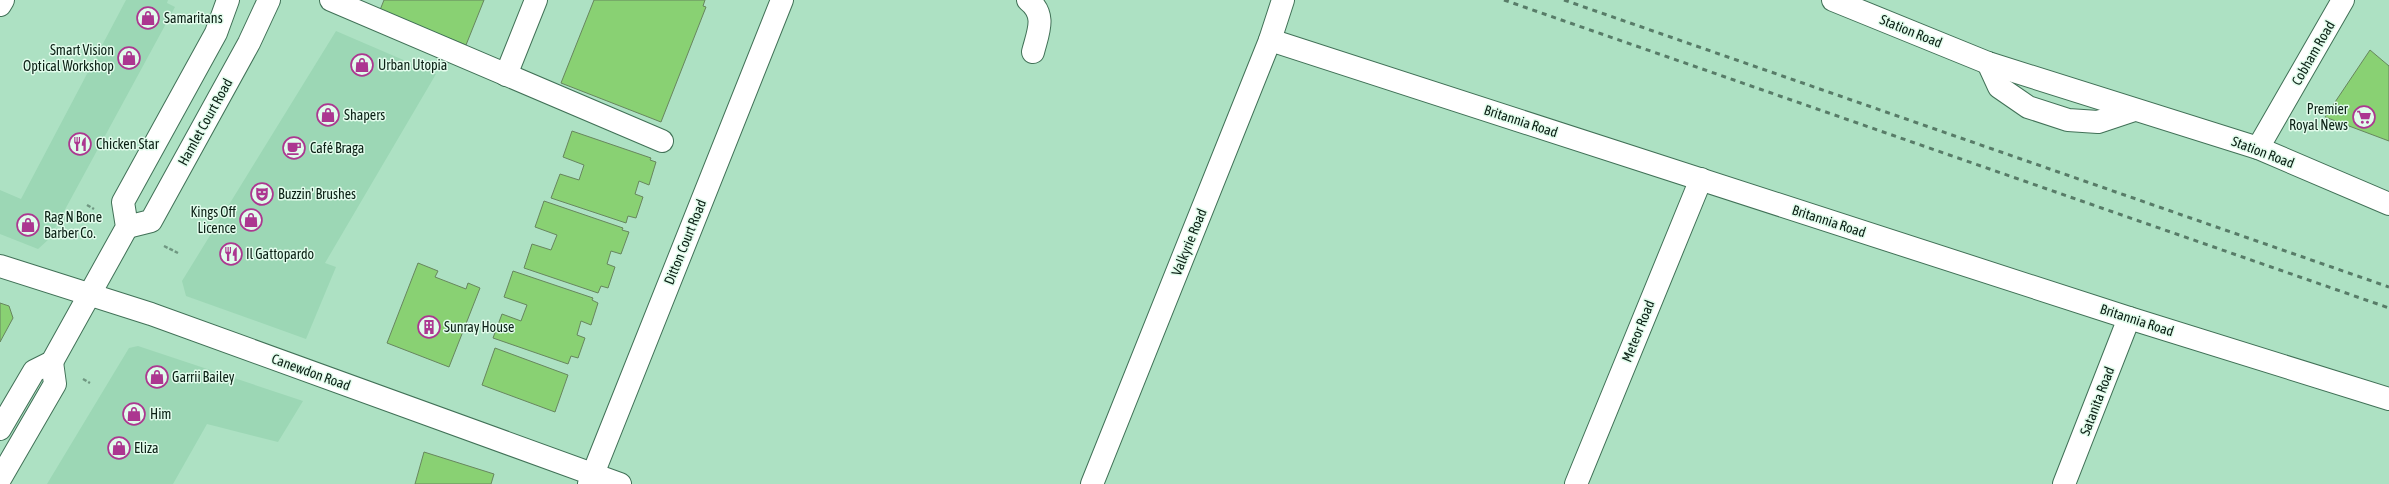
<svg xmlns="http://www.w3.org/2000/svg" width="2389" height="484" font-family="'Asap Condensed',sans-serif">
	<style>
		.built { fill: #9cd7b5 }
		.building { fill: #89d173; stroke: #67865e }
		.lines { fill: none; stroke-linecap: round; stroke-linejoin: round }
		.minor-casing { stroke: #417157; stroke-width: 24 }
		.path { stroke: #6f9781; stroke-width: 2.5; stroke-dasharray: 4 2; stroke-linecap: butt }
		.minor { stroke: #fff; stroke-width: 22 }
		.rail { stroke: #587c68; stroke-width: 3; stroke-dasharray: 5 5; stroke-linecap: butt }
		.labels { text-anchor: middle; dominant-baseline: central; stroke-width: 3; stroke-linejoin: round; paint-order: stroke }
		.poi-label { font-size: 14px; fill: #0b2015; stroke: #e2fcec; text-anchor: start }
		.street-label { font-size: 14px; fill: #0b2015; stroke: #e2fcec }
	</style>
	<rect width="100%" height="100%" fill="#ade1c3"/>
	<g class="built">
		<path d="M 126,0 L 168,0 L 167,3 L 175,7 L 49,239 L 38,249 L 0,234 L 0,190 L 21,199 Z"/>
		<path d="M 336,31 L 436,74 L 325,263 L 336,267 L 306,339 L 186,296 L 182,281 Z"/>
		<path d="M 138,346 L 303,401 L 278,442 L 207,424 L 173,484 L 47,484 L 129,348 Z"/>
	</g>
	<g class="building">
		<path d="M 384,0 L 484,0 L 466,45 L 380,10 Z"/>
		<path d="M 594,0 L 705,0 L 703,6 L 706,7 L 661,122 L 561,83 Z"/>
		<path d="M 2370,50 L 2389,66 L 2389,141 L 2325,117 Z"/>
		<path d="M 572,131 L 651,158 L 650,160 L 656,162 L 649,185 L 639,181 L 635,194 L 643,197 L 636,218 L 628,216 L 626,223 L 551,198 L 560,174 L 579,180 L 584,165 L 563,157 Z"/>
		<path d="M 544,201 L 623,228 L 622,230 L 629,232 L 621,254 L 611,251 L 607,264 L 615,267 L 608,288 L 601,286 L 598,293 L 524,268 L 532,244 L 551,250 L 557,235 L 535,227 Z"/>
		<path d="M 418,263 L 438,271 L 435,277 L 466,289 L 468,283 L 480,288 L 449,367 L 387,343 Z"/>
		<path d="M 513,271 L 593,298 L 592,300 L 598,303 L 591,325 L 581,321 L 577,335 L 585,338 L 578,358 L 571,356 L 568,364 L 493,338 L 502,314 L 521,321 L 527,305 L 504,297 Z"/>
		<path d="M 0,303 L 9,306 L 13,318 L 0,342 Z"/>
		<path d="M 495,348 L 568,375 L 555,412 L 482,385 Z"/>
		<path d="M 424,452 L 494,474 L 491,484 L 415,484 Z"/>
	</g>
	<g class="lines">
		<g class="minor-casing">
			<g id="minor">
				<path d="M 331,0 L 662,141"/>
				<path d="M 1028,0 C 1047,15 1038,32 1033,52"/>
				<path d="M 1833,0 L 1988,63 L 2258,148 L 2389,204"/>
				<path d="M 0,5 L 3,0"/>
				<path d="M 1270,40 L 2129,318 L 2389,399"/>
				<path d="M 1988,63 L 1999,87 L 2028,107 L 2068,120 L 2098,122 L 2134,110"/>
				<path d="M 506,75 L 536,0"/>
				<path d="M 2258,148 L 2343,0"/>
				<path d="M 127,227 L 151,221 L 249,43 L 269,0"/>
				<path d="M 0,266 L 151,314 L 620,484"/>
				<path d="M 0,429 L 34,371 L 52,362 L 127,227 L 123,202 L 216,33 L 228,0"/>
				<path d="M 0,479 L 55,384 L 52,362"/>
				<path d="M 589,484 L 782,0"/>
				<path d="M 1092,484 L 1270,40 L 1283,0"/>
				<path d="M 1576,484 L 1701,179"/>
				<path d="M 2064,484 L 2129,318"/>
			</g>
		</g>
		<g class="path">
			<path d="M 87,205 L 94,209"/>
			<path d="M 164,246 L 178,253"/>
			<path d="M 83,379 L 90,383"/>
		</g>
		<use href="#minor" class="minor"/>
		<g class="rail">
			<path d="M 1504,0 L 2389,308"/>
			<path d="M 1564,0 L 2389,287"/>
		</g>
	</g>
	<defs>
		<g id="shop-ring" transform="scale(1.15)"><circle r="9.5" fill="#e2fcec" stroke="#ac3790" stroke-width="1.5"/><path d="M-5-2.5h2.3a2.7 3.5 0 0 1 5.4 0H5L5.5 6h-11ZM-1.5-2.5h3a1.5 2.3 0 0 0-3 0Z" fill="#ac3790"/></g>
		<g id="supermarket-ring" transform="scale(1.15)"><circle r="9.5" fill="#e2fcec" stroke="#ac3790" stroke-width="1.5"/><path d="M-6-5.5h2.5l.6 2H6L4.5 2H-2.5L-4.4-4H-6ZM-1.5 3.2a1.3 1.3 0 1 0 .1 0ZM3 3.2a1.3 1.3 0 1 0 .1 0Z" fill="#ac3790"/></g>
		<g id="restaurant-ring" transform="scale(1.15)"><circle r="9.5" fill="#e2fcec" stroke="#ac3790" stroke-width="1.5"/><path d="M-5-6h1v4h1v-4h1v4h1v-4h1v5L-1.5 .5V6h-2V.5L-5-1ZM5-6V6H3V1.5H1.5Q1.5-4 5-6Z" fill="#ac3790"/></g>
		<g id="cafe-ring" transform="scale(1.15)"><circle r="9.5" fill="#e2fcec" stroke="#ac3790" stroke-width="1.5"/><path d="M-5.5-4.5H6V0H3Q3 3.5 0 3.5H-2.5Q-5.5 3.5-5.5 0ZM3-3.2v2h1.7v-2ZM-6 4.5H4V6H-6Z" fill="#ac3790"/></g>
		<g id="theatre-ring" transform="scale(1.15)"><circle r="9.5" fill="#e2fcec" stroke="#ac3790" stroke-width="1.5"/><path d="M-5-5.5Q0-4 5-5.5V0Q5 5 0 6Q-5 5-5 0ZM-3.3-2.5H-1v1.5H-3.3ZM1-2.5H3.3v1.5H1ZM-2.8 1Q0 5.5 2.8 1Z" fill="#ac3790"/></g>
		<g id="building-ring" transform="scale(1.15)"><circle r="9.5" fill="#e2fcec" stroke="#ac3790" stroke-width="1.5"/><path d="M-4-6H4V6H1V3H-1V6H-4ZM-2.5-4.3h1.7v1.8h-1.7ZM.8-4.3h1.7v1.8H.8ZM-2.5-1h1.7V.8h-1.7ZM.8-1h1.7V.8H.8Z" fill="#ac3790"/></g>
	</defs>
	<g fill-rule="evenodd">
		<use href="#shop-ring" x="148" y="18"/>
		<use href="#shop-ring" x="129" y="58"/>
		<use href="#shop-ring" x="362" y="65"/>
		<use href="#shop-ring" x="328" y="115"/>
		<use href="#supermarket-ring" x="2364" y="117"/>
		<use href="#restaurant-ring" x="80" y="144"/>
		<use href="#cafe-ring" x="294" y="148"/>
		<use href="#theatre-ring" x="262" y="194"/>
		<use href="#shop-ring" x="251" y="220"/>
		<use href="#shop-ring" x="28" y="225"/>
		<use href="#restaurant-ring" x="231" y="254"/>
		<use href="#building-ring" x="429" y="327"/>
		<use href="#shop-ring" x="157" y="377"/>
		<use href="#shop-ring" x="134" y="414"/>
		<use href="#shop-ring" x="119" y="448"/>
	</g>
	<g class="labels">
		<g class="poi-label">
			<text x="164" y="18">Samaritans</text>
			<text x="114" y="50" text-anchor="end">Smart Vision<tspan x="114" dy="16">Optical Workshop</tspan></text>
			<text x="378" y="65">Urban Utopia</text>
			<text x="2348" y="109" text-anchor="end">Premier<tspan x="2348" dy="16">Royal News</tspan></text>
			<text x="344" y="115">Shapers</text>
			<text x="96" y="144">Chicken Star</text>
			<text x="310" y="148">Café Braga</text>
			<text x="278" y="194">Buzzin' Brushes</text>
			<text x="236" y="212" text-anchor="end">Kings Off<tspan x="236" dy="16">Licence</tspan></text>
			<text x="44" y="217">Rag N Bone<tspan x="44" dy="16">Barber Co.</tspan></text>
			<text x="246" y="254">Il Gattopardo</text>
			<text x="444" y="327">Sunray House</text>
			<text x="172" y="377">Garrii Bailey</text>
			<text x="150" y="414">Him</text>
			<text x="134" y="448">Eliza</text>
		</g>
		<g class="street-label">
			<text transform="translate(1911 31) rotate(22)">Station Road</text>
			<text transform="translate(2313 53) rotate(-60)">Cobham Road</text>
			<text transform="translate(1521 121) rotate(18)">Britannia Road</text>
			<text transform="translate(205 122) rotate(-61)">Hamlet Court Road</text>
			<text transform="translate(2263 152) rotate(21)">Station Road</text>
			<text transform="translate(1829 221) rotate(18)">Britannia Road</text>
			<text transform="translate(685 242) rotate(-68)">Ditton Court Road</text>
			<text transform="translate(1189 242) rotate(-68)">Valkyrie Road</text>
			<text transform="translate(2137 320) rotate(18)">Britannia Road</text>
			<text transform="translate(1638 331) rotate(-68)">Meteor Road</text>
			<text transform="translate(311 372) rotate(20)">Canewdon Road</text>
			<text transform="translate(2097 401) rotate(-69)">Satanita Road</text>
		</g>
	</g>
</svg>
